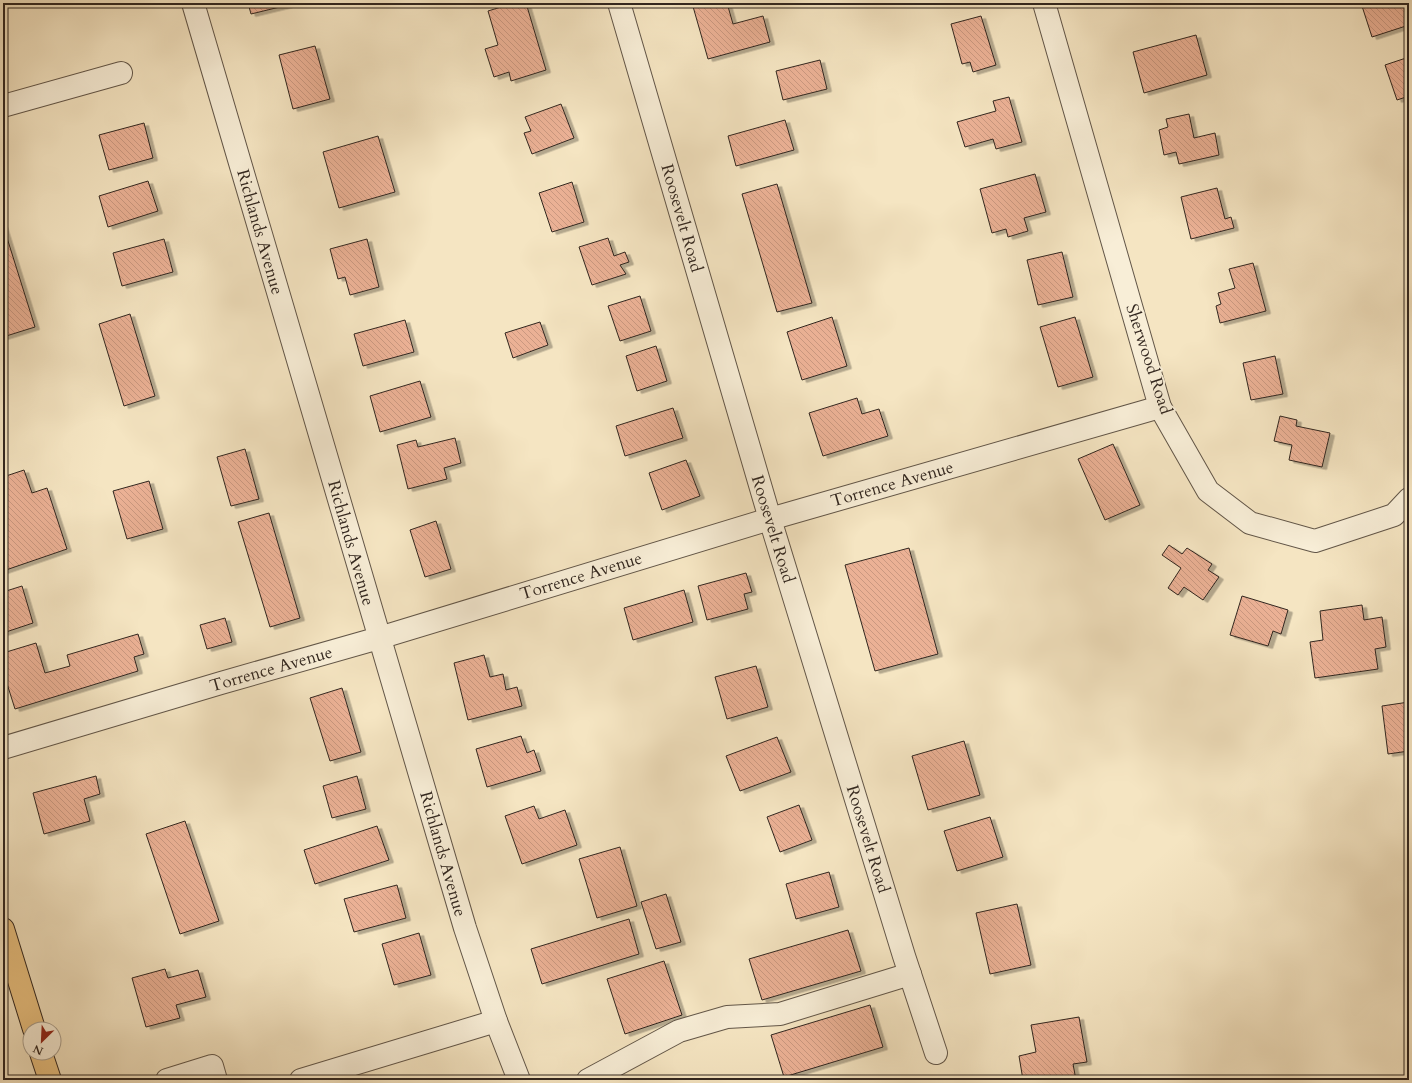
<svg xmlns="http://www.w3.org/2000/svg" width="1412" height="1083" font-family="Cardo,serif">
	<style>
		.building { fill: url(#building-back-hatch); stroke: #31261f; filter: url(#shadow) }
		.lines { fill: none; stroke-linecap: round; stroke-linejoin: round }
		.minor-casing { stroke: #625648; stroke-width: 24 }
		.major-casing { stroke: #31261f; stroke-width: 24 }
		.minor { stroke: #f8eed7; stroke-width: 22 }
		.major { stroke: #eac281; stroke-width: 22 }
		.labels { text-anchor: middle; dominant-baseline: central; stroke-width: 4; stroke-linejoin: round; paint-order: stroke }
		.street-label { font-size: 17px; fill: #31261f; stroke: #f8eed7 }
	</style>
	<defs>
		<pattern id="building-back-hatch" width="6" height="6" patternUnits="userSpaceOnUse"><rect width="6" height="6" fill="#ebb195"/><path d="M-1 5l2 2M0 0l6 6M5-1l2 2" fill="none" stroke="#ca9880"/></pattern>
		<filter id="shadow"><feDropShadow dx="4.5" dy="2.5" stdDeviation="0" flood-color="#0004"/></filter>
	</defs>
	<rect width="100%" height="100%" fill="#f5e5c2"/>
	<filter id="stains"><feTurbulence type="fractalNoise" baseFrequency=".005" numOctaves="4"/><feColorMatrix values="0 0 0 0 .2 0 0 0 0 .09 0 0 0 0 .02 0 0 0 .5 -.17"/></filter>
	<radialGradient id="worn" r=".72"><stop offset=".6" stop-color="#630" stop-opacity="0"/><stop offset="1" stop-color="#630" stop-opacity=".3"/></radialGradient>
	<g class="building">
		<path d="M 248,3 L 288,3 L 288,5 L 251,14 Z"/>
		<path d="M 514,3 L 526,3 L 546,70 L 511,81 L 509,72 L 494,77 L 485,49 L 498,45 L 488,11 Z"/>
		<path d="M 692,3 L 727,3 L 733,24 L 763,16 L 770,42 L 708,59 Z"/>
		<path d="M 1361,3 L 1406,3 L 1409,12 L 1409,25 L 1372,37 Z"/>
		<path d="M 981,16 L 996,65 L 973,72 L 970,62 L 962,64 L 951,24 Z"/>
		<path d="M 1196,35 L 1207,75 L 1144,93 L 1133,52 Z"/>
		<path d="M 315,46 L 330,99 L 293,109 L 279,55 Z"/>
		<path d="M 1409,57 L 1409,96 L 1397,100 L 1385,65 Z"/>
		<path d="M 820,60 L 827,89 L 783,100 L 776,71 Z"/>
		<path d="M 1009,97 L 1022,142 L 996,149 L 993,139 L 965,147 L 957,122 L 996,111 L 993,101 Z"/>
		<path d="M 561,104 L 574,138 L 532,154 L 524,133 L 531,131 L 525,117 Z"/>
		<path d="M 1189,114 L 1194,138 L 1215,133 L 1219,155 L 1179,164 L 1176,152 L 1164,155 L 1159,130 L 1168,127 L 1166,119 Z"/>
		<path d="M 785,120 L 794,150 L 736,166 L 728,136 Z"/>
		<path d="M 144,123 L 153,158 L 109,170 L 99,135 Z"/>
		<path d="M 378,136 L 395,192 L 339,208 L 323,152 Z"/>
		<path d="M 1035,174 L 1046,212 L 1024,218 L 1028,231 L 1008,237 L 1006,229 L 992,233 L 980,189 Z"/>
		<path d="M 148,181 L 158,211 L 108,227 L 99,196 Z"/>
		<path d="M 572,182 L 584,222 L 552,232 L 539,193 Z"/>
		<path d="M 777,184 L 812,303 L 777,312 L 742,194 Z"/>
		<path d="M 1217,188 L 1225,219 L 1231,217 L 1234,228 L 1191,239 L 1181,197 Z"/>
		<path d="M 3,225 L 35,327 L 3,337 Z"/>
		<path d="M 608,238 L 614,256 L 625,252 L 629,262 L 620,265 L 626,274 L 592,285 L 579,247 Z"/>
		<path d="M 164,239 L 173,272 L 122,286 L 113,253 Z"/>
		<path d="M 367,239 L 379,287 L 350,295 L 345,277 L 338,279 L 330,249 Z"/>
		<path d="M 1062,252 L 1073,297 L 1038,305 L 1027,260 Z"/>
		<path d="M 1253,263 L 1266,311 L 1220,323 L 1216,306 L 1221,304 L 1218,293 L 1235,288 L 1229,269 Z"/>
		<path d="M 640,296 L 651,331 L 620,341 L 608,306 Z"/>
		<path d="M 130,314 L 155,396 L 124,406 L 99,324 Z"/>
		<path d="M 832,317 L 847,366 L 802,380 L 787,332 Z"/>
		<path d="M 1075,317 L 1093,377 L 1058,387 L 1040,327 Z"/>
		<path d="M 405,320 L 414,352 L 363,366 L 354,334 Z"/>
		<path d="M 540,322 L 548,345 L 513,358 L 505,333 Z"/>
		<path d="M 656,346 L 667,381 L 637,391 L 626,356 Z"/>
		<path d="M 1275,356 L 1283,394 L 1251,400 L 1243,363 Z"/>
		<path d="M 420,381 L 431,417 L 380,432 L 370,396 Z"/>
		<path d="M 857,398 L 862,414 L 879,409 L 888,436 L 823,456 L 809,413 Z"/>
		<path d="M 673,408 L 683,438 L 625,456 L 616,426 Z"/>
		<path d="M 1280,416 L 1297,420 L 1296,426 L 1330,433 L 1322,467 L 1289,460 L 1292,445 L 1274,441 Z"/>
		<path d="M 455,438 L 461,463 L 444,468 L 447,479 L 408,489 L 397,445 L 416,440 L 418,447 Z"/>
		<path d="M 1113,444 L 1140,505 L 1105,520 L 1078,459 Z"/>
		<path d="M 245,449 L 259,499 L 231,506 L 217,457 Z"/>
		<path d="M 686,460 L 700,496 L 662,510 L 649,473 Z"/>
		<path d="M 24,470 L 32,493 L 47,488 L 67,549 L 3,571 L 3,477 Z"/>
		<path d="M 149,481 L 163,529 L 127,539 L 113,491 Z"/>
		<path d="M 269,513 L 300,618 L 270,627 L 238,522 Z"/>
		<path d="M 436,521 L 451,569 L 425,577 L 410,530 Z"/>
		<path d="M 1169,545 L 1182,554 L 1187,548 L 1212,564 L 1208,570 L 1219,577 L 1203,600 L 1184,587 L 1178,595 L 1168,588 L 1181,568 L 1162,555 Z"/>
		<path d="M 909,548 L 938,654 L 875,671 L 845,565 Z"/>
		<path d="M 746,573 L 752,592 L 744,594 L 748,609 L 707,620 L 698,586 Z"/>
		<path d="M 22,586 L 33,623 L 3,633 L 3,592 Z"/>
		<path d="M 684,590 L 693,622 L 633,640 L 624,608 Z"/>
		<path d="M 1242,596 L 1288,610 L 1281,634 L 1273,631 L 1268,646 L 1230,635 Z"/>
		<path d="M 1362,605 L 1364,620 L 1382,617 L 1386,647 L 1375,649 L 1378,669 L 1315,678 L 1310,642 L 1323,640 L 1320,611 Z"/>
		<path d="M 225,618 L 232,642 L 207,649 L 200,625 Z"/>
		<path d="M 138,634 L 144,654 L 134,657 L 138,671 L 15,709 L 3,671 L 3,653 L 36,643 L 45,673 L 70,666 L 67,655 Z"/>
		<path d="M 484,655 L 490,677 L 503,674 L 506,690 L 517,687 L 522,706 L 468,720 L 454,663 Z"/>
		<path d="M 756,666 L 768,707 L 727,719 L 715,677 Z"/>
		<path d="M 342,688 L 361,752 L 330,761 L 310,698 Z"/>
		<path d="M 1409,702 L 1409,751 L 1388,754 L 1382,706 Z"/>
		<path d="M 521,736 L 527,753 L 534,750 L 541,771 L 487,787 L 476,749 Z"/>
		<path d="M 777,737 L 791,772 L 740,791 L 726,756 Z"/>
		<path d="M 964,741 L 980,795 L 928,810 L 912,756 Z"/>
		<path d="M 96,776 L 100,794 L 84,799 L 90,821 L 44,834 L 33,793 Z"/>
		<path d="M 357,776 L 366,809 L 332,818 L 323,786 Z"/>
		<path d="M 799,805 L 812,840 L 780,852 L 767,817 Z"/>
		<path d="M 534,806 L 539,819 L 565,810 L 577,845 L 522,864 L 505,816 Z"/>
		<path d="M 990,817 L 1003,857 L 957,871 L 944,831 Z"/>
		<path d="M 185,821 L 219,921 L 180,934 L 146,834 Z"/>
		<path d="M 377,826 L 389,860 L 315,884 L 304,850 Z"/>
		<path d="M 620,847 L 637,906 L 597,918 L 579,859 Z"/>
		<path d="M 829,872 L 839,907 L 796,919 L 786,884 Z"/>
		<path d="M 397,885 L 406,918 L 354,932 L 344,899 Z"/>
		<path d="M 666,894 L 681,942 L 656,949 L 641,902 Z"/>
		<path d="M 1017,904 L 1031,965 L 990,974 L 976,913 Z"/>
		<path d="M 629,919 L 639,954 L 542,984 L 531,949 Z"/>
		<path d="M 848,930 L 861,971 L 762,1000 L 749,959 Z"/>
		<path d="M 419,933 L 431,975 L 394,985 L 382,944 Z"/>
		<path d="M 664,961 L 682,1015 L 625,1034 L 607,979 Z"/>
		<path d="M 165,969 L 168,978 L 198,970 L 206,997 L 176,1005 L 180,1018 L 146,1027 L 132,978 Z"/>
		<path d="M 870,1005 L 883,1047 L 784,1077 L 771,1035 Z"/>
		<path d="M 1079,1017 L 1087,1062 L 1073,1064 L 1076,1080 L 1023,1080 L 1019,1056 L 1036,1052 L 1031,1025 Z"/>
	</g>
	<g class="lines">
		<g class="minor-casing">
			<g id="minor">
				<path d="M 193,3 L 465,928 L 496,1021 L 519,1080"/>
				<path d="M 619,3 L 770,519 L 904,956 L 936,1053"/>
				<path d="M 1044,3 L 1160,407 L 1208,491 L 1250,523 L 1315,541 L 1394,515 L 1409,499"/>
				<path d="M 3,106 L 121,73"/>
				<path d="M 3,748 L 221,683 L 379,638 L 770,519 L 1160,407"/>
				<path d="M 167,1080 L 212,1066 L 216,1080"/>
				<path d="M 301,1080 L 496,1021"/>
				<path d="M 588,1080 L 679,1031 L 727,1017 L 780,1014 L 910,974"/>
			</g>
		</g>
		<g class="major-casing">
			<g id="major">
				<path d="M 3,929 L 34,1029"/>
				<path d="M 41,1053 L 50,1080"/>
			</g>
		</g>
		<use href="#minor" class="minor"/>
		<use href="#major" class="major"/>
	</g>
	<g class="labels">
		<g class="street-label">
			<text transform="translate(682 218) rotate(74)">Roosevelt Road</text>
			<text transform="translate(260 232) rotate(74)">Richlands Avenue</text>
			<text transform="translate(1149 359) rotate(72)">Sherwood Road</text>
			<text transform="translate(892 484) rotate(-16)">Torrence Avenue</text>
			<text transform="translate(773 529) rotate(73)">Roosevelt Road</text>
			<text transform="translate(351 543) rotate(74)">Richlands Avenue</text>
			<text transform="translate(581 576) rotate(-17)">Torrence Avenue</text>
			<text transform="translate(271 669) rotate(-16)">Torrence Avenue</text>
			<text transform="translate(868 839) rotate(73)">Roosevelt Road</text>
			<text transform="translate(443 854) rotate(74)">Richlands Avenue</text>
		</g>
	</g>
	<rect width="1412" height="1083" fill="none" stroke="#f5e5c2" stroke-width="16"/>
	<rect x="4" y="4" width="1404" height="1075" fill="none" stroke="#31261f" stroke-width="2"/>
	<rect x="8" y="8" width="1396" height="1067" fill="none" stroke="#31261f"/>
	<g transform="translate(42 1041) rotate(204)"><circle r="19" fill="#f8eed7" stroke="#a89e8d"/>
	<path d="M0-3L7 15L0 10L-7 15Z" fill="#8f2418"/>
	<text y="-6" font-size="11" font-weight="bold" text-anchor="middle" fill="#31261f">N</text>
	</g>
	<rect width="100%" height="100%" filter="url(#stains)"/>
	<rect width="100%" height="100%" fill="url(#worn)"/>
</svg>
